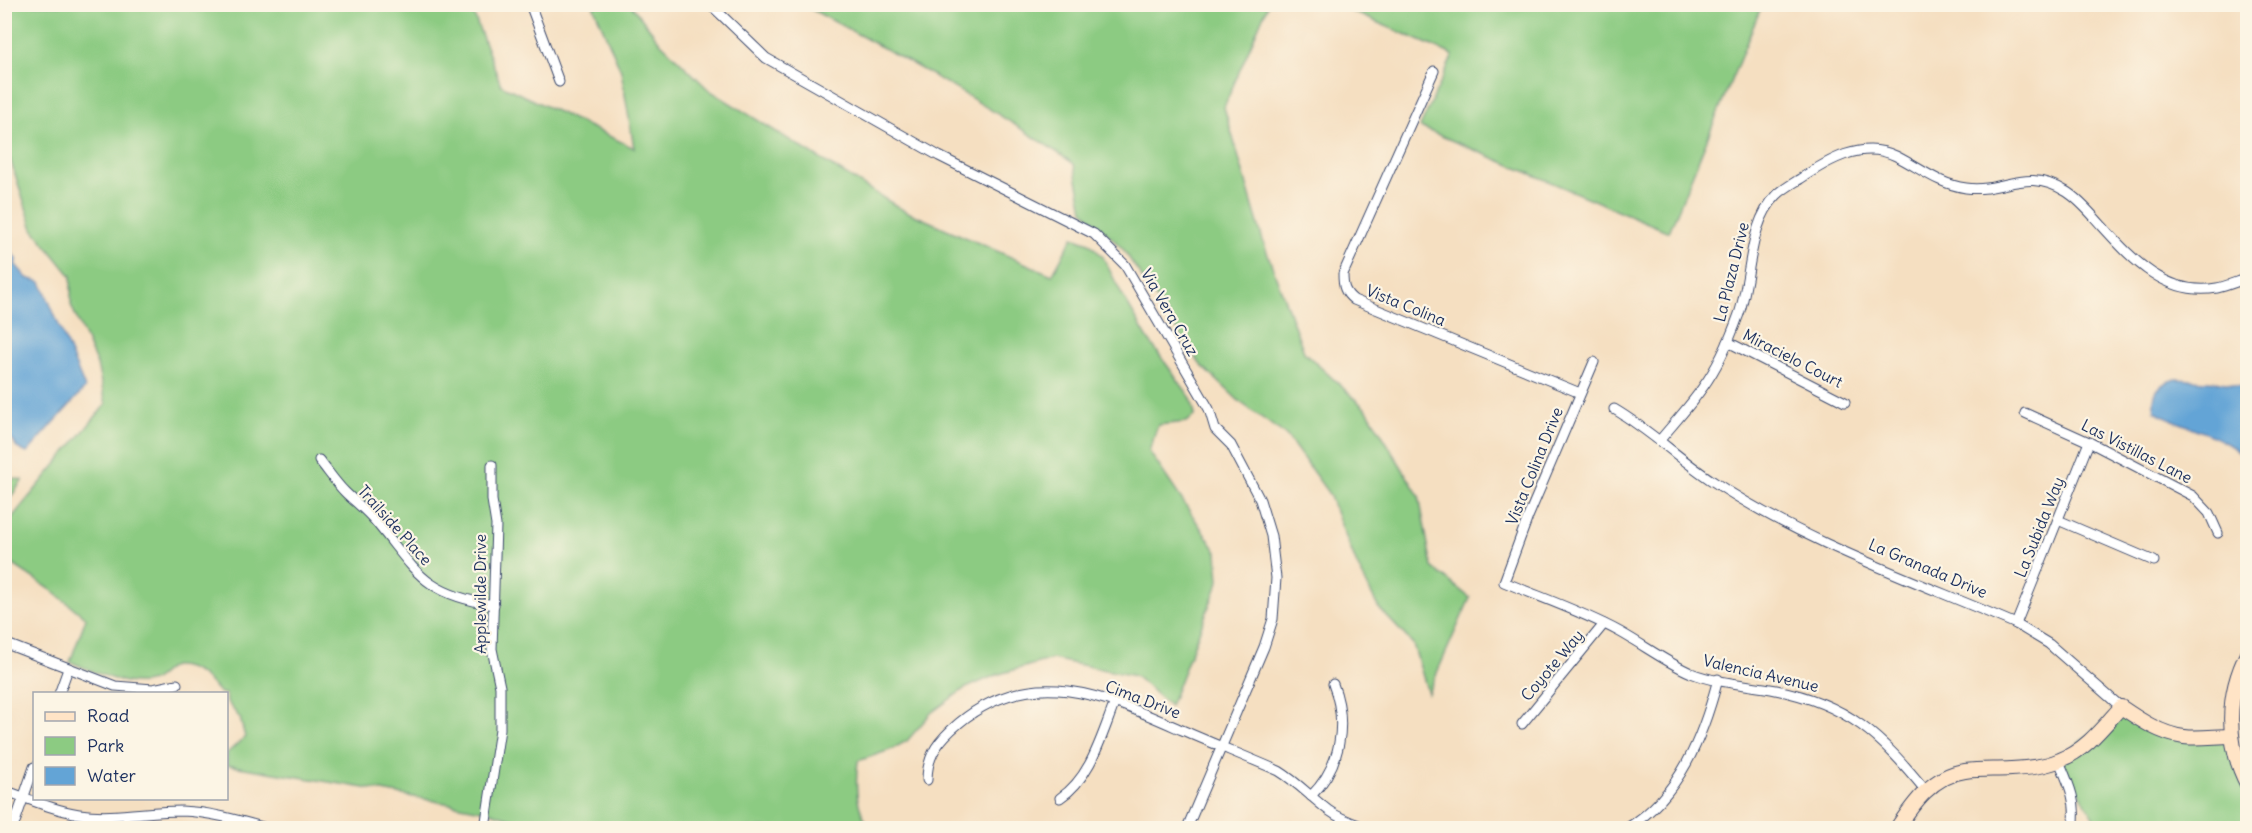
<svg xmlns="http://www.w3.org/2000/svg" width="2252" height="833" font-family="Delius,sans-serif">
	<style>
		.green { fill: #8ccb82; stroke: #547d70; stroke-width: 1.5 }
		.water { fill: #63a4d6; stroke: #3f6a9a; stroke-width: 1.5 }
		.lines { fill: none; stroke-linecap: round; stroke-linejoin: round }
		.street-casing { stroke: #3c496d; stroke-width: 11 }
		.secondary-casing { stroke: #3c496d; stroke-width: 16 }
		.street { stroke: #fff; stroke-width: 9 }
		.secondary { stroke: #ffe4c6; stroke-width: 14 }
		.labels { text-anchor: middle; dominant-baseline: central; stroke-width: 4.5; stroke-linejoin: round; paint-order: stroke }
		.street-label { font-size: 16px; fill: #1b2f5e; stroke: #fcf5e5 }
	</style>
	<rect width="100%" height="100%" fill="#fcf5e5"/>
	<filter id="ink" filterUnits="userSpaceOnUse"><feTurbulence type="fractalNoise" baseFrequency=".0167" numOctaves="2"/><feDisplacementMap in="SourceGraphic" scale="12" xChannelSelector="R" yChannelSelector="G"/><feConvolveMatrix kernelMatrix="1 2 1 2 8 2 1 2 1" color-interpolation-filters="sRGB"/></filter>
	<filter id="wash" filterUnits="userSpaceOnUse"><feTurbulence type="fractalNoise" baseFrequency=".008" numOctaves="4" result="noise"/><feDisplacementMap in="SourceGraphic" scale="24" xChannelSelector="R" yChannelSelector="G"/><feGaussianBlur stdDeviation="1.35" result="paint"/><feColorMatrix in="noise" values="0 0 0 0 0 0 0 0 0 0 0 0 0 0 0 0 0 1.4 0 .05"/><feComposite in="paint" operator="in"/></filter>
	<g filter="url(#wash)">
		<rect width="100%" height="100%" fill="#f5dfc1"/>
		<g class="green">
			<path d="M 630,4 L 661,43 L 709,90 L 903,210 L 1052,275 L 1073,237 L 1089,243 L 1103,257 L 1121,293 L 1148,339 L 1191,398 L 1195,415 L 1187,422 L 1158,425 L 1149,451 L 1217,552 L 1219,581 L 1170,706 L 1135,676 L 1052,659 L 996,675 L 964,689 L 931,713 L 907,741 L 890,750 L 858,761 C 855,784 855,809 871,828 L 541,828 L 487,811 L 377,790 L 227,765 L 227,753 L 245,737 L 240,718 L 227,702 L 226,694 L 220,693 C 207,679 194,665 173,666 C 164,670 159,680 149,682 C 125,688 92,670 70,662 L 86,618 L 50,589 L 12,564 L 5,550 L 5,526 L 106,404 L 97,365 L 71,305 L 71,276 L 33,229 L 10,159 L 5,151 L 5,5 L 470,5 L 501,85 L 634,148 L 621,71 L 593,5 Z"/>
			<path d="M 803,5 L 1268,5 L 1224,107 L 1264,244 L 1304,352 L 1367,410 L 1419,496 L 1432,567 L 1470,598 L 1428,693 L 1413,644 L 1378,607 L 1357,565 L 1329,494 L 1287,436 L 1240,402 L 1200,364 L 1123,249 L 1083,210 L 1074,164 C 988,104 896,54 803,5 Z"/>
			<path d="M 1337,5 L 1762,5 L 1669,232 L 1420,127 L 1453,55 Z"/>
			<path d="M 5,477 L 23,480 L 5,505 L 4,477 Z"/>
			<path d="M 2121,707 L 2153,727 L 2231,735 L 2247,785 L 2247,828 L 2101,828 L 2059,760 Z"/>
		</g>
		<g class="water">
			<path d="M 4,250 L 10,250 L 17,260 L 15,264 L 27,278 L 41,282 L 85,388 L 27,453 L 17,448 L 13,440 L 5,436 Z"/>
			<path d="M 2176,379 L 2221,382 L 2247,388 L 2247,459 C 2223,434 2184,428 2155,411 C 2151,393 2159,383 2176,379 Z"/>
		</g>
	</g>
	<g filter="url(#ink)">
		<g class="lines">
			<g class="street-casing">
				<g id="street">
					<path d="M 530,4 L 559,82"/>
					<path d="M 710,4 L 766,58 L 939,156 L 1094,234 L 1125,265 L 1209,409 L 1215,429 L 1231,445 L 1260,500 L 1271,536 L 1276,578 L 1273,619 L 1264,647 L 1187,828"/>
					<path d="M 1434,71 L 1343,274 C 1343,286 1344,292 1354,300 L 1580,393"/>
					<path d="M 1728,342 L 1845,402"/>
					<path d="M 1594,362 L 1528,517 L 1504,582 C 1542,598 1584,612 1620,632 C 1645,646 1666,662 1691,673 C 1716,683 1750,685 1776,690 C 1848,704 1881,736 1926,791"/>
					<path d="M 1614,409 C 1650,430 1679,459 1714,482 C 1804,542 1916,581 2016,624 L 2049,644 L 2121,707"/>
					<path d="M 2025,413 L 2089,442 L 2193,496 L 2209,513 L 2218,533"/>
					<path d="M 1660,440 C 1674,423 1690,406 1703,387 C 1719,365 1730,339 1739,314 C 1752,276 1748,223 1777,195 C 1783,189 1792,184 1800,179 C 1827,161 1862,139 1896,156 C 1920,168 1938,184 1966,188 C 2005,193 2025,166 2067,192 C 2081,201 2092,215 2103,227 C 2133,260 2167,297 2217,288 C 2227,286 2238,281 2248,278"/>
					<path d="M 319,460 C 328,471 336,483 345,492 C 355,502 366,510 375,521 C 417,571 422,594 494,605"/>
					<path d="M 2058,520 L 2154,561"/>
					<path d="M 2016,624 L 2089,442"/>
					<path d="M 4,643 L 115,686 L 153,689 L 177,684"/>
					<path d="M 59,694 L 68,669"/>
					<path d="M 1522,724 L 1604,624"/>
					<path d="M 2059,761 C 2069,784 2078,803 2073,828"/>
					<path d="M 927,780 C 927,754 940,739 959,723 C 1033,662 1107,697 1182,730 C 1214,744 1247,757 1279,771 C 1297,782 1311,797 1328,810 C 1340,819 1353,823 1367,828"/>
					<path d="M 4,790 C 29,799 53,810 79,814 C 113,819 147,811 181,811 C 210,812 238,820 266,828"/>
					<path d="M 1311,796 C 1341,766 1348,723 1333,684"/>
					<path d="M 1060,798 C 1091,778 1102,734 1115,702"/>
					<path d="M 13,828 L 34,767"/>
					<path d="M 485,828 L 500,729 L 500,687 L 492,649 L 496,525 L 492,500 L 492,465"/>
					<path d="M 1627,828 C 1680,796 1703,736 1718,679"/>
				</g>
			</g>
			<g class="secondary-casing">
				<g id="secondary">
					<path d="M 2248,652 C 2226,694 2225,743 2248,786"/>
					<path d="M 1897,828 C 1913,804 1933,775 1965,771 C 1980,769 1995,770 2011,769 C 2027,768 2044,767 2060,760 C 2086,750 2103,727 2121,707 C 2140,720 2161,734 2184,737 C 2200,739 2216,736 2232,736"/>
				</g>
			</g>
			<use href="#street" class="street"/>
			<use href="#secondary" class="secondary"/>
		</g>
	</g>
	<g class="labels">
		<g class="street-label">
			<text transform="translate(1731 272) rotate(-76)">La Plaza Drive</text>
			<text transform="translate(1406 305) rotate(22)">Vista Colina</text>
			<text transform="translate(1170 312) rotate(60)">Via Vera Cruz</text>
			<text transform="translate(1793 358) rotate(27)">Miracielo Court</text>
			<text transform="translate(2137 451) rotate(27)">Las Vistillas Lane</text>
			<text transform="translate(1534 466) rotate(-68)">Vista Colina Drive</text>
			<text transform="translate(395 525) rotate(48)">Trailside Place</text>
			<text transform="translate(2039 527) rotate(-68)">La Subida Way</text>
			<text transform="translate(1928 568) rotate(23)">La Granada Drive</text>
			<text transform="translate(480 594) rotate(-90)">Applewilde Drive</text>
			<text transform="translate(1552 665) rotate(-50)">Coyote Way</text>
			<text transform="translate(1761 673) rotate(13)">Valencia Avenue</text>
			<text transform="translate(1143 699) rotate(21)">Cima Drive</text>
		</g>
	</g>
	<rect width="2252" height="833" fill="none" stroke="#fcf5e5" stroke-width="24"/>
	<rect x="33" y="692" width="195" height="108" fill="#fcf5e5" stroke="#a2a6af" stroke-width="1.5"/>
	<rect x="45" y="712" width="30" height="9" fill="#ffe4c6" stroke="#a2a6af" stroke-width="1.5"/>
	<text x="87" y="722" font-size="18" fill="#1b2f5e">Road</text>
	<rect x="45" y="737" width="30" height="18" fill="#8ccb82" stroke="#a2a6af" stroke-width="1.5"/>
	<text x="87" y="752" font-size="18" fill="#1b2f5e">Park</text>
	<rect x="45" y="767" width="30" height="18" fill="#63a4d6" stroke="#a2a6af" stroke-width="1.5"/>
	<text x="87" y="782" font-size="18" fill="#1b2f5e">Water</text>
</svg>
